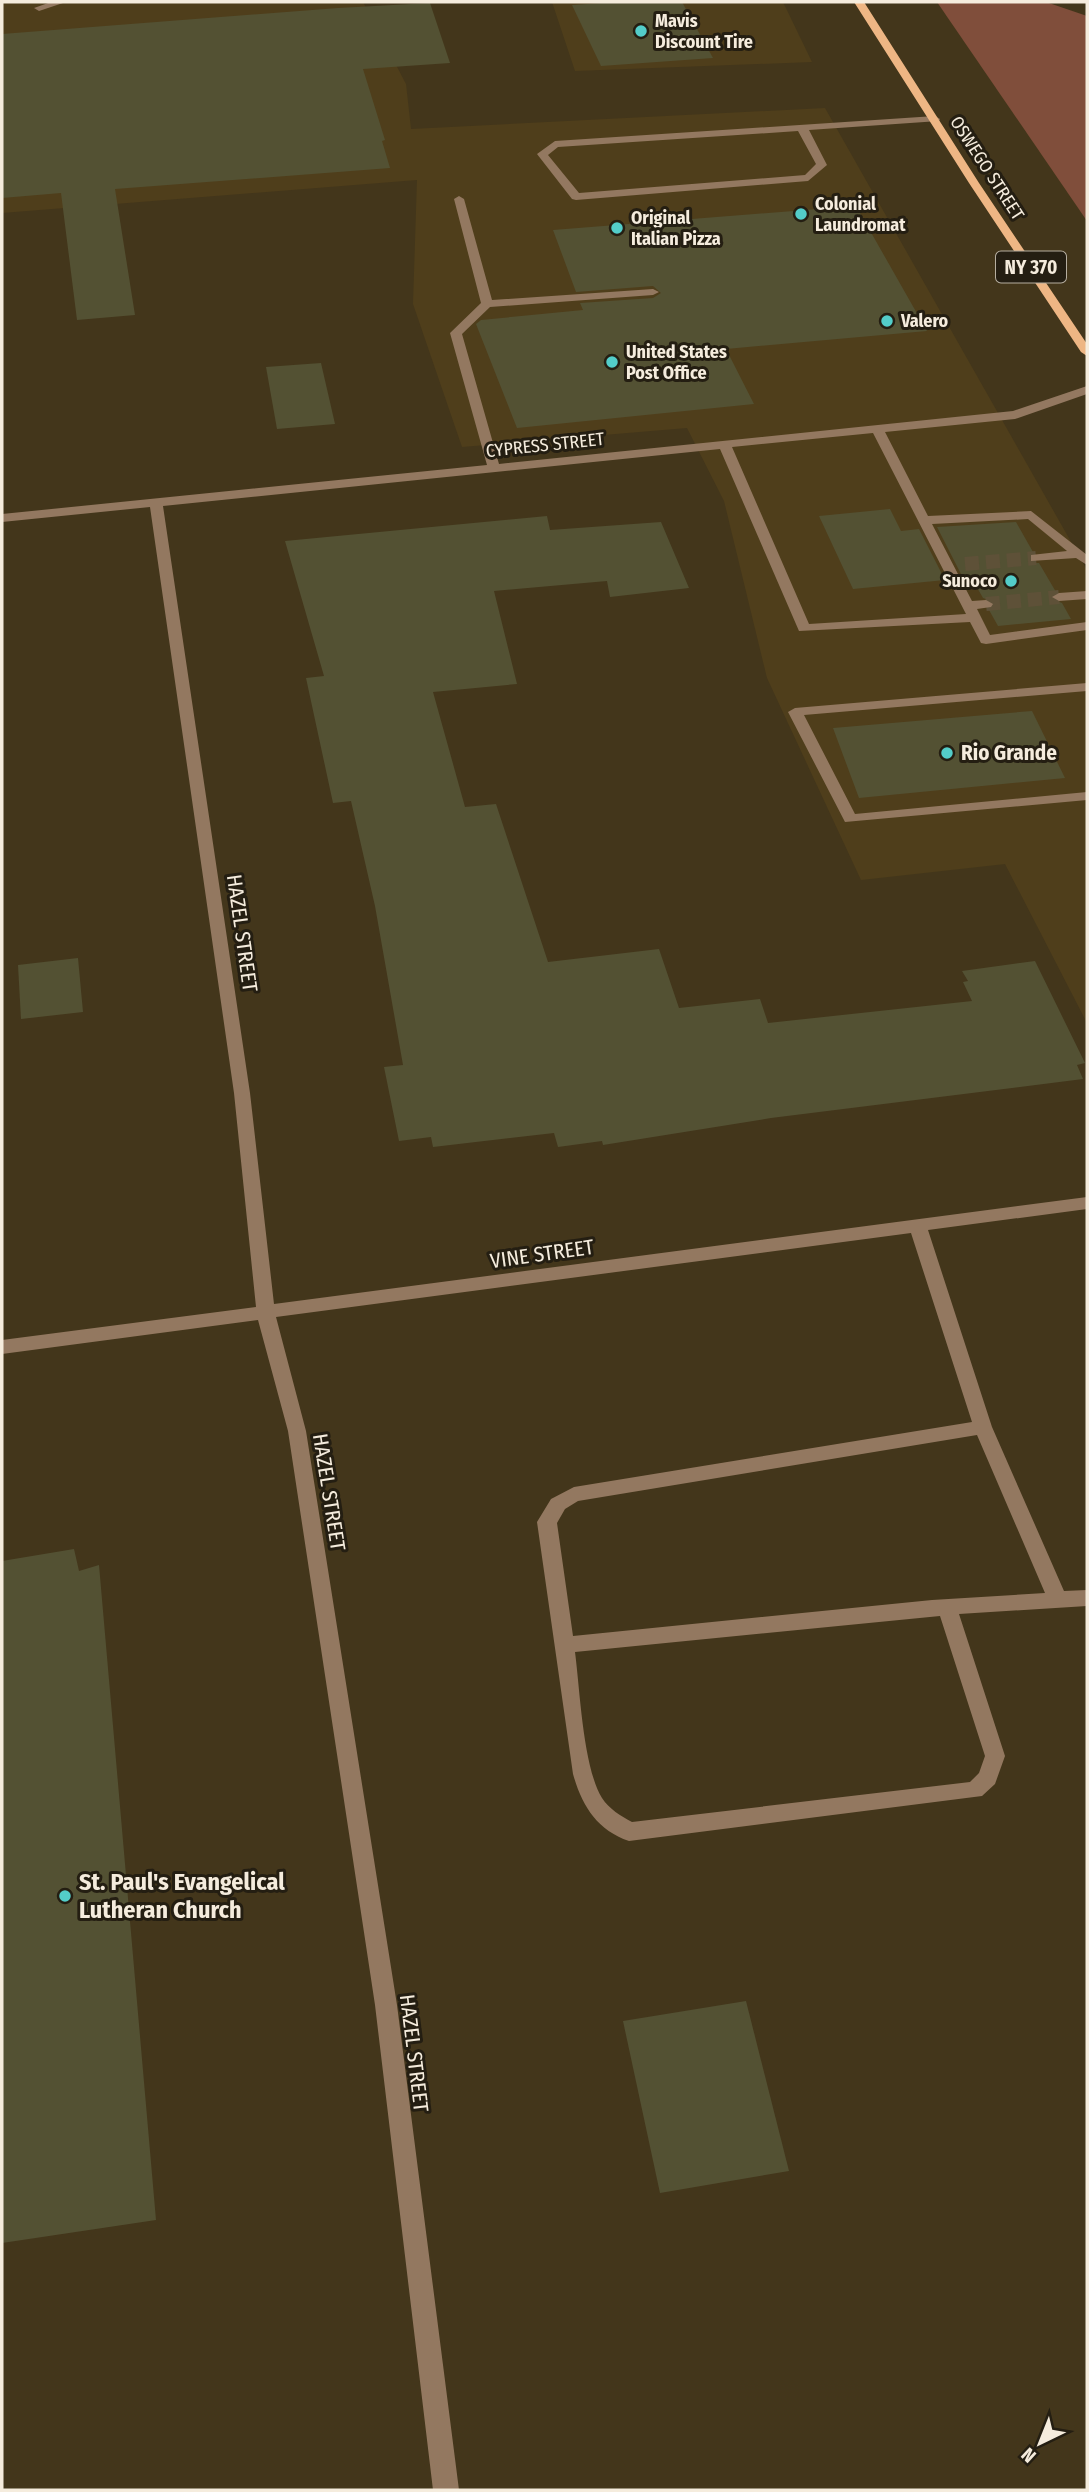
<svg xmlns="http://www.w3.org/2000/svg" width="1089" height="2492" font-family="'Fira Sans Condensed',sans-serif">
	<style>
		.built { fill: #4f3e1b }
		.green { fill: #804e3b }
		.building { fill: #535133 }
		.lines { fill: none; stroke-linecap: round; stroke-linejoin: round }
		.minor-tunnel { stroke: #5e5138; stroke-width: 14; stroke-dasharray: 14 7; stroke-linecap: butt }
		.minor { fill: #937860; fill-rule: evenodd }
		.major { fill: #eeb684; fill-rule: evenodd }
		.poi-dot { fill: #53cdc9; stroke: #241e12; stroke-width: 2.5 }
		.labels { text-anchor: middle; dominant-baseline: central; stroke-width: 6; stroke-linejoin: round; paint-order: stroke }
		.far-poi-label { font-size: 18px; font-weight: bold; fill: #f5ecdd; stroke: #241e12; text-anchor: start }
		.far-street-label { font-size: 18px; fill: #f5ecdd; stroke: #241e12 }
		.shield { fill: #241e12; stroke: #b6aea0; stroke-width: 2 }
		.shield-label { font-size: 19px; font-weight: bold; fill: #f5ecdd }
		.poi-label { font-size: 21px; font-weight: bold; fill: #f5ecdd; stroke: #241e12; text-anchor: start }
		.street-label { font-size: 21px; fill: #f5ecdd; stroke: #241e12 }
		.near-poi-label { font-size: 24px; font-weight: bold; fill: #f5ecdd; stroke: #241e12; text-anchor: start }
	</style>
	<rect width="100%" height="100%" fill="#43361b"/>
	<g class="built">
		<path d="M 2,2 L 363,2 L 406,84 L 411,129 L 825,108 L 1087,570 L 1087,1023 L 1005,864 L 861,880 L 767,678 L 724,501 L 687,428 L 462,447 L 413,304 L 417,180 L 2,213 Z"/>
		<path d="M 552,2 L 783,2 L 812,62 L 575,71 Z"/>
	</g>
	<path class="green" d="M 937,2 L 1046,2 L 1087,16 L 1087,221 Z"/>
	<g class="building">
		<path d="M 617,2 L 682,2 L 713,58 L 601,66 L 572,5 Z"/>
		<path d="M 430,3 L 450,63 L 363,69 L 385,140 L 382,141 L 390,168 L 115,189 L 135,315 L 77,320 L 61,193 L 2,198 L 2,34 L 338,8 Z"/>
		<path d="M 856,206 L 927,331 L 726,349 L 754,404 L 517,428 L 476,324 L 481,320 L 583,310 L 580,303 L 653,298 L 661,293 L 653,286 L 576,292 L 553,230 Z"/>
		<path d="M 321,363 L 335,424 L 277,429 L 266,367 Z"/>
		<path d="M 890,509 L 901,531 L 919,529 L 945,580 L 853,589 L 819,516 Z"/>
		<path d="M 547,516 L 550,530 L 661,522 L 689,588 L 610,597 L 607,581 L 494,591 L 517,684 L 433,692 L 465,807 L 496,804 L 548,962 L 659,949 L 679,1008 L 760,999 L 768,1023 L 972,1001 L 963,982 L 968,981 L 962,971 L 1035,961 L 1085,1063 L 1077,1065 L 1083,1079 L 771,1118 L 603,1145 L 602,1141 L 558,1147 L 554,1133 L 433,1147 L 431,1137 L 399,1141 L 384,1067 L 403,1065 L 375,906 L 351,801 L 333,803 L 306,678 L 324,676 L 285,541 Z"/>
		<path d="M 1016,522 L 1033,552 L 1028,555 L 1029,563 L 1039,563 L 1056,592 L 1050,598 L 1062,603 L 1071,619 L 998,626 L 989,610 L 996,603 L 983,598 L 971,577 L 963,578 L 937,527 Z"/>
		<path d="M 1032,711 L 1065,778 L 859,798 L 833,728 Z"/>
		<path d="M 78,958 L 83,1012 L 21,1019 L 18,965 Z"/>
		<path d="M 74,1549 L 79,1571 L 99,1565 L 156,2220 L 2,2243 L 2,1561 Z"/>
		<path d="M 746,2001 L 789,2171 L 660,2193 L 623,2021 Z"/>
	</g>
	<g class="lines">
		<g class="minor-tunnel">
			<path d="M 965,564 L 1036,558"/>
			<path d="M 986,604 L 1059,597"/>
		</g>
		<g class="minor">
			<path d="M 51,2 L 66,2 L 39,11 L 34,8 Z"/>
			<path d="M 935,116 L 940,119 L 939,121 L 809,130 L 827,165 L 808,181 L 576,200 L 572,199 L 537,154 L 555,141 ZM 798,131 L 816,164 L 805,175 L 579,193 L 548,155 L 558,147 Z"/>
			<path d="M 459,196 L 464,199 L 492,300 L 653,289 L 659,292 L 653,295 L 490,307 L 462,334 L 499,464 L 1013,411 L 1087,386 L 1087,394 L 1015,419 L 885,432 L 928,516 L 1031,511 L 1087,555 L 1087,565 L 1076,558 L 1031,561 L 1031,555 L 1067,551 L 1028,519 L 932,524 L 972,601 L 986,600 L 993,604 L 991,607 L 977,609 L 990,635 L 1087,622 L 1087,630 L 986,644 L 981,643 L 970,622 L 799,631 L 720,449 L 163,506 L 250,1093 L 274,1304 L 1087,1197 L 1087,1209 L 928,1230 L 992,1427 L 1064,1591 L 1087,1590 L 1087,1606 L 959,1614 L 1005,1756 L 995,1784 L 982,1796 L 629,1841 C 597,1830 582,1806 573,1774 L 537,1522 L 551,1499 L 574,1487 L 972,1422 L 911,1233 L 276,1317 L 306,1431 L 397,2005 L 459,2490 L 433,2490 L 375,2005 L 288,1431 L 258,1320 L 2,1354 L 2,1340 L 256,1307 L 234,1093 L 150,507 L 2,522 L 2,514 L 487,465 L 450,333 L 481,303 L 454,199 ZM 873,433 L 966,614 L 809,624 L 732,447 ZM 977,1435 L 1045,1593 L 932,1600 L 573,1636 L 557,1523 L 565,1509 L 578,1501 ZM 940,1616 L 985,1756 L 979,1773 L 970,1782 L 632,1822 C 621,1816 609,1809 602,1798 C 583,1767 580,1690 575,1652 Z"/>
			<path d="M 1087,591 L 1087,599 L 1059,601 L 1052,597 L 1059,593 Z"/>
			<path d="M 1087,683 L 1087,691 L 804,715 L 855,814 L 1087,792 L 1087,800 L 845,822 L 788,712 L 795,708 Z"/>
		</g>
		<path class="major" d="M 854,2 L 864,2 L 979,183 L 1087,344 L 1087,356 L 1081,352 L 969,183 Z"/>
	</g>
	<g class="poi-dot">
		<circle cx="641" cy="31" r="7"/>
		<circle cx="801" cy="214" r="7"/>
		<circle cx="617" cy="228" r="7"/>
		<circle cx="887" cy="321" r="7"/>
		<circle cx="612" cy="362" r="7"/>
		<circle cx="1011" cy="581" r="7"/>
		<circle cx="947" cy="753" r="7"/>
		<circle cx="65" cy="1896" r="7"/>
	</g>
	<g class="labels">
		<g class="far-poi-label">
			<text x="655" y="21">Mavis<tspan x="655" dy="21">Discount Tire</tspan></text>
			<text x="815" y="204">Colonial<tspan x="815" dy="21">Laundromat</tspan></text>
			<text x="631" y="218">Original<tspan x="631" dy="21">Italian Pizza</tspan></text>
			<text x="901" y="321">Valero</text>
			<text x="626" y="352">United States<tspan x="626" dy="21">Post Office</tspan></text>
			<text x="997" y="581" text-anchor="end">Sunoco</text>
		</g>
		<g class="far-street-label">
			<text transform="translate(987 168) rotate(57)">OSWEGO STREET</text>
			<text transform="translate(545 445) rotate(-6)">CYPRESS STREET</text>
		</g>
		<rect class="shield" x="996" y="251.5" width="70" height="31" rx="5"/>
		<g class="shield-label">
			<text x="1031" y="267">NY 370</text>
		</g>
		<g class="poi-label">
			<text x="961" y="753">Rio Grande</text>
		</g>
		<g class="street-label">
			<text transform="translate(242 933) rotate(82)">HAZEL STREET</text>
			<text transform="translate(542 1254) rotate(-8)">VINE STREET</text>
			<text transform="translate(329 1492) rotate(81)">HAZEL STREET</text>
			<text transform="translate(414 2053) rotate(83)">HAZEL STREET</text>
		</g>
		<g class="near-poi-label">
			<text x="79" y="1882">St. Paul's Evangelical<tspan x="79" dy="28">Lutheran Church</tspan></text>
		</g>
	</g>
	<rect width="1089" height="2492" fill="none" stroke="#f5ecdd" stroke-width="7"/>
	<g transform="translate(1040 2443) rotate(223)" stroke="#241e12" stroke-width="5" paint-order="stroke">
	<path d="M0-5L12 26L0 18L-12 26Z" fill="#f5ecdd"/>
	<text y="-10" font-size="19" font-weight="bold" text-anchor="middle" fill="#f5ecdd">N</text>
	</g>
</svg>
